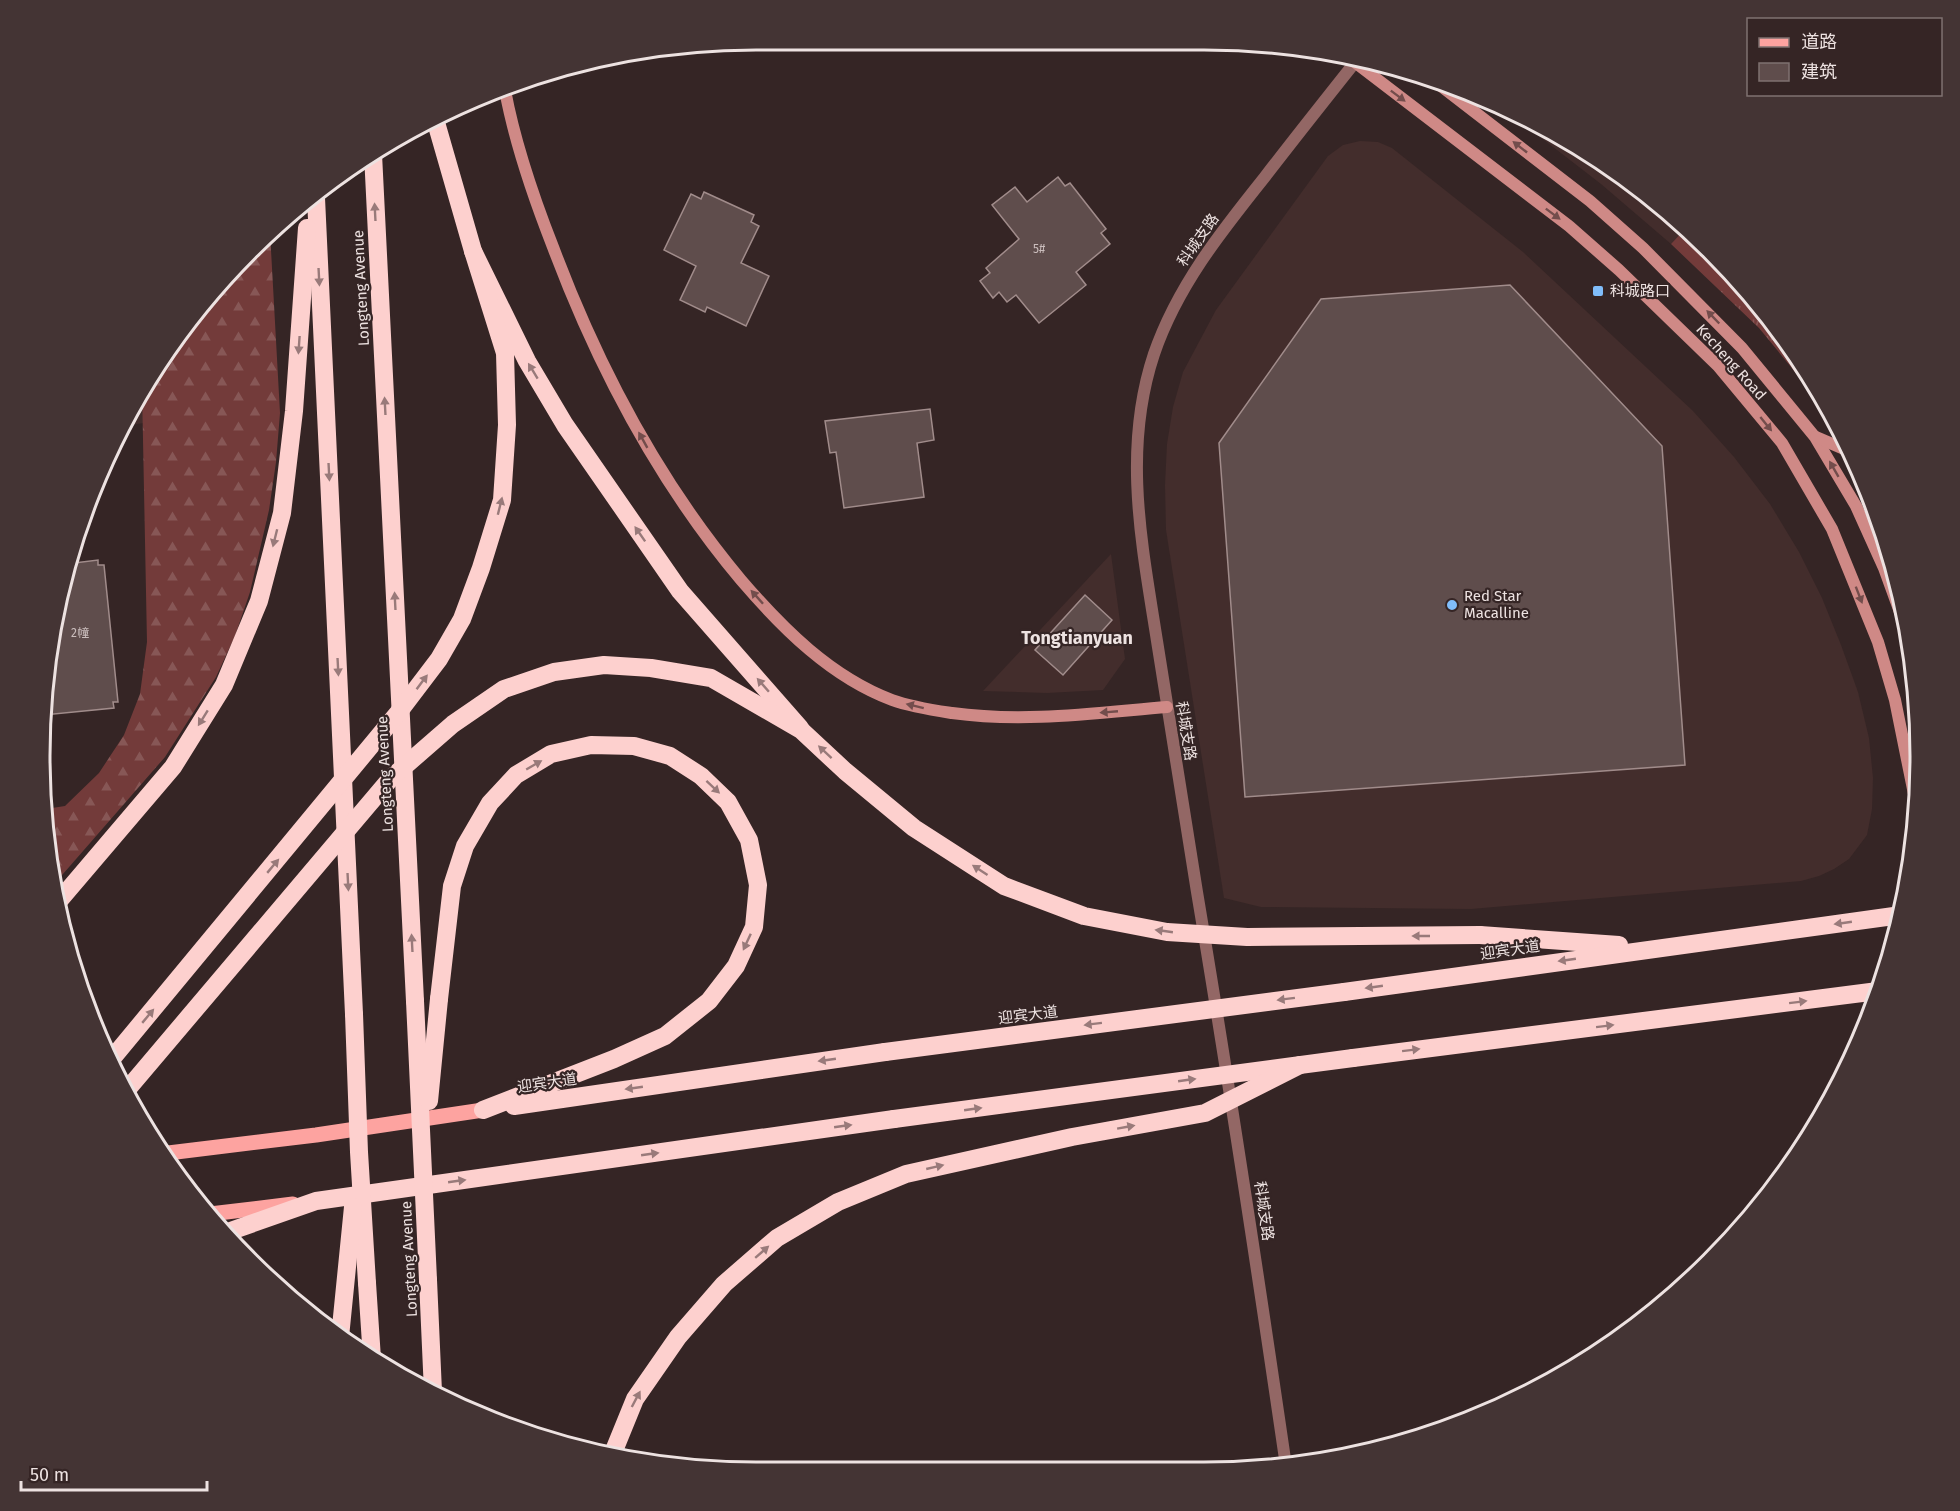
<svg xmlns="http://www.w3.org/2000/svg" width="1960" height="1511" font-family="'Fira Sans','Noto Sans SC',sans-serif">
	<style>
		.built { fill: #432d2c }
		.forest { fill: url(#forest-firs) }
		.park { fill: url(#park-tufts) }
		.building { fill: #5f4d4c; stroke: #a18c8b; stroke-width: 1.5 }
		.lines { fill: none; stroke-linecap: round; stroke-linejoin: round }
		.street { stroke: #936765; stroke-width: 12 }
		.secondary { stroke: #cf8986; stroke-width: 12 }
		.primary { stroke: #fda3a0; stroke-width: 15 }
		.highway { stroke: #fdd0ce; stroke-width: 18 }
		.highway-bridge { stroke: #fdd0ce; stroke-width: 18 }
		.oneway { fill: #734d4c }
		.oneway2 { fill: #997a7a }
		.poi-dot { fill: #80bdfa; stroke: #352525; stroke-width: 2 }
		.labels { text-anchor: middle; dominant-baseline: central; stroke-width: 4.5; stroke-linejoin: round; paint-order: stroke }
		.number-label { font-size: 12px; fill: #cabdbc }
		.street-label { font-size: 15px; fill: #ede2e1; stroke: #352525 }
		.poi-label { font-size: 15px; fill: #ede2e1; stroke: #352525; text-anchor: start }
		.quarter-label { font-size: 18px; font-weight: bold; fill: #ede2e1; stroke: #352525 }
		.rim { fill: none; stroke: #ede2e1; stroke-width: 3 }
	</style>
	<defs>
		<pattern id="forest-firs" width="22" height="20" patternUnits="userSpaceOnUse" patternTransform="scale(1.5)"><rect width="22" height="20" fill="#733b3a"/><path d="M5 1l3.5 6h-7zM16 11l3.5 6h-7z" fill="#875756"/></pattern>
		<pattern id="park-tufts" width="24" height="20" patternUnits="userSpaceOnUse" patternTransform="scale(1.5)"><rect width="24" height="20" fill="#733b3a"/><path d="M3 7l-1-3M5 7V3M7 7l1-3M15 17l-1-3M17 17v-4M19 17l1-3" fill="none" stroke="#875756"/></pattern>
	</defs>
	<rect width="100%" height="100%" fill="#352525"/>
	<g class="built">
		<path d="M 1500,106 L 1562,135 L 1641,187 L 1685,229 L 1671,244 L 1601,184 Z"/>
		<path d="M 1360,141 L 1378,142 L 1392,148 L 1523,252 L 1693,411 L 1734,457 L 1770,504 L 1799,552 L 1822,598 L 1841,645 L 1858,692 L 1869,738 L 1873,778 L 1872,809 L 1867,835 L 1849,859 L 1834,869 L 1819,876 L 1801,881 L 1471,909 L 1261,907 L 1224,898 L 1166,530 L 1165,485 L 1167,444 L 1173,407 L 1183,372 L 1216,310 L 1328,156 L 1343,145 Z"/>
		<path d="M 142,388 L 144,423 L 123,426 L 135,398 Z"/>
		<path d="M 1111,554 L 1125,659 L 1103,690 L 1047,693 L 983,691 Z"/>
	</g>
	<path class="forest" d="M 270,232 L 280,413 L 276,462 L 269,510 L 250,592 L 235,636 L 216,677 L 165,757 L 56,882 L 46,809 L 65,806 L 99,773 L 124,735 L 140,694 L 147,642 L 142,388 L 249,249 Z"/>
	<path class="park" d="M 1685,229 L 1743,283 L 1800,358 L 1832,417 L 1759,328 L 1671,244 Z"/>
	<g class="building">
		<path d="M 1058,177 L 1065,186 L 1070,183 L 1106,229 L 1101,233 L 1110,244 L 1076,272 L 1086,285 L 1039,323 L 1016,295 L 1007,302 L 999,292 L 993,298 L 980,281 L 990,273 L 986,268 L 1019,239 L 992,205 L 1015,187 L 1027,202 Z"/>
		<path d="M 704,192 L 754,215 L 751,222 L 759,226 L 741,263 L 769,276 L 746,326 L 707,307 L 705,312 L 680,300 L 696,266 L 664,250 L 691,194 L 701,199 Z"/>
		<path d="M 1510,285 L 1662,446 L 1685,765 L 1245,797 L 1219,443 L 1321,299 Z"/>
		<path d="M 930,409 L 934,440 L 917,443 L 924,497 L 844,508 L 836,452 L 830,453 L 825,421 Z"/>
		<path d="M 98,560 L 98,565 L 104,565 L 118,702 L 113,702 L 114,708 L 44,715 L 63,570 L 66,564 Z"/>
		<path d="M 1085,595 L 1112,620 L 1063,675 L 1035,650 Z"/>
	</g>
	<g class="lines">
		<path class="street" d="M 1286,1466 C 1258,1274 1229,1083 1197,892 C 1184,808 1170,725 1157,641 C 1142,545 1122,450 1154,354 C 1177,287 1220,233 1264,178 C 1294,139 1325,100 1356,61"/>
		<g class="secondary">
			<path d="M 1352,60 L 1569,226 L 1619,270 L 1718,366 L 1782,443 L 1832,529 L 1878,642 L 1895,700 L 1916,804"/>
			<path d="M 1428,76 L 1590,201 L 1643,248 L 1742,348 L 1815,437 L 1856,506 L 1884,568 L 1909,637"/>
			<path d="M 505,90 C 515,144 533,196 553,247 C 598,367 658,481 741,580 C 783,629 831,677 892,700 C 911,707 932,710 952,713 C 1024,723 1095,713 1167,707"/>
			<path d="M 1816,437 L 1851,452"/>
		</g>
		<g class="primary">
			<path d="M 160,1154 L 316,1135 L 483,1110"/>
			<path d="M 210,1214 L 293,1204"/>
		</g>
		<g class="highway">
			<path d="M 435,119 L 473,251 L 527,361 L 565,425 L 680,591 L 800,728"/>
			<path d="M 373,154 L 415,1001"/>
			<path d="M 316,198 L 354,1014"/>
			<path d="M 58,902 L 173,767 L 224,685 L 259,601 L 282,513 L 294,411 L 307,228"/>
			<path d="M 1480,935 L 1619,945"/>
			<path d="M 1344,992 L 1901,915"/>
			<path d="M 439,999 L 452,886 L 465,846 L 490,803 L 516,775 L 551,754 L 591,745 L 634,746 L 670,756 L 701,776 L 728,802 L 749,840 L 758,885 L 754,927 L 736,966 L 709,1001 L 665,1036 L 614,1059 L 483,1110"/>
			<path d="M 1353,1058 L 1878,991"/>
			<path d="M 514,1106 L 885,1052"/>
			<path d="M 225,1233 L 316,1201 L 894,1119"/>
			<path d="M 428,1280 L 433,1392"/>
			<path d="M 367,1283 L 372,1359"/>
		</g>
		<g class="highway-bridge">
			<path d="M 415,1001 L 428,1280"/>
			<path d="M 354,1014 L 359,1152 L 367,1283"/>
			<path d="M 885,1052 L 1344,992"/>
			<path d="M 110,1061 L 398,713 L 439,659 L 462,619 L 481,568 L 502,500 L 507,425 L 505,353 L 473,251"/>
			<path d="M 126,1091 L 391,778 L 453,724 L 504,689 L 554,672 L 604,665 L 651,668 L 711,678 L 801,730 L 845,771 L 914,828 L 1004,886 L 1084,916 L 1167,932 L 1247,937 L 1480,935"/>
			<path d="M 429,1101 L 439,999"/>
			<path d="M 894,1119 L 1353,1058"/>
			<path d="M 340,1337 L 353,1207"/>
			<path d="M 613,1453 L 635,1399 L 678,1337 L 724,1284 L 777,1238 L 838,1202 L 906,1174 L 1072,1137 L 1205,1113 L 1300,1065"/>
		</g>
	</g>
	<defs><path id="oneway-solid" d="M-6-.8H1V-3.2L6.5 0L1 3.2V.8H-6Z" transform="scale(1.5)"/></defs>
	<g class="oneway">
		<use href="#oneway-solid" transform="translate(1398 96) rotate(37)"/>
		<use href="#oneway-solid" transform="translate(1520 147) rotate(-142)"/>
		<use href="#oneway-solid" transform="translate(1553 214) rotate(37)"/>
		<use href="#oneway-solid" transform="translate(1713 317) rotate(-134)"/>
		<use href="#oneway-solid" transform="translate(1766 424) rotate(51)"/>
		<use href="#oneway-solid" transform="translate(643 440) rotate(-119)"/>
		<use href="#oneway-solid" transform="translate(1834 469) rotate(-120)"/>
		<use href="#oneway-solid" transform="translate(1859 595) rotate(69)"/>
		<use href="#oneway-solid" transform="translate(757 597) rotate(-132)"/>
		<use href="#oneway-solid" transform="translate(915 706) rotate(-166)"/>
		<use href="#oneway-solid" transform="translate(1109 712) rotate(175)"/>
	</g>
	<g class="oneway2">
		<use href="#oneway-solid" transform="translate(375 212) rotate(-93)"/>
		<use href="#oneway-solid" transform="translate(319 277) rotate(87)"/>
		<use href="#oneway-solid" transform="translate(299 345) rotate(94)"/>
		<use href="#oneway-solid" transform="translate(533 371) rotate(-121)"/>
		<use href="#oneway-solid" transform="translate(385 406) rotate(-93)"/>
		<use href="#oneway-solid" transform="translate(329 472) rotate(87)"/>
		<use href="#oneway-solid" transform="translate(500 506) rotate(-76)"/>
		<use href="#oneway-solid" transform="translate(640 534) rotate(-125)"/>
		<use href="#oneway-solid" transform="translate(275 538) rotate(104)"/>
		<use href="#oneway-solid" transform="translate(395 601) rotate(-93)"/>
		<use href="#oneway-solid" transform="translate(338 667) rotate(87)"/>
		<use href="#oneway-solid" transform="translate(422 682) rotate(-53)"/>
		<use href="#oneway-solid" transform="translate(763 685) rotate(-131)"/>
		<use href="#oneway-solid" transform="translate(203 718) rotate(122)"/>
		<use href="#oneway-solid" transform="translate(825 752) rotate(-137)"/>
		<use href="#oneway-solid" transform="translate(534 765) rotate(-30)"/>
		<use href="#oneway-solid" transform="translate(713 787) rotate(43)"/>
		<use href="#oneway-solid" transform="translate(273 866) rotate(-50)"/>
		<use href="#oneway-solid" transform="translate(980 870) rotate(-147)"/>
		<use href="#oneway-solid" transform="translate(348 882) rotate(87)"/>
		<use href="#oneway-solid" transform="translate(1843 923) rotate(172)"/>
		<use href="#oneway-solid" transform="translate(1164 931) rotate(-172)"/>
		<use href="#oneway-solid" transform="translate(1421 936) rotate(180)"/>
		<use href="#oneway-solid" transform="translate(747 942) rotate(115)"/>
		<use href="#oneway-solid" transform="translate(412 943) rotate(-93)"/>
		<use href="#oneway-solid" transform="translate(1567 960) rotate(172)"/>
		<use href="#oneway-solid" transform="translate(1374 987) rotate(172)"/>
		<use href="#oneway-solid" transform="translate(1286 999) rotate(173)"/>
		<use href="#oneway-solid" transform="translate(1798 1002) rotate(-7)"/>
		<use href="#oneway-solid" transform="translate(148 1016) rotate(-50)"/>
		<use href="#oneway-solid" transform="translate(1093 1024) rotate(173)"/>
		<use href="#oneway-solid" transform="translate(1605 1026) rotate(-7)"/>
		<use href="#oneway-solid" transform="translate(1411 1050) rotate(-7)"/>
		<use href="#oneway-solid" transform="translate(827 1060) rotate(172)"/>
		<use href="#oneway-solid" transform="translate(1187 1080) rotate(-8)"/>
		<use href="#oneway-solid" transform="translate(634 1088) rotate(172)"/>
		<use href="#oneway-solid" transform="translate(973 1109) rotate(-8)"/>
		<use href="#oneway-solid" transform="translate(843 1126) rotate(-8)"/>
		<use href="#oneway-solid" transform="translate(1126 1127) rotate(-10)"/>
		<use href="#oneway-solid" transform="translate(650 1154) rotate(-8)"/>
		<use href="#oneway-solid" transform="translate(935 1167) rotate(-13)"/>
		<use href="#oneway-solid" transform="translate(457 1181) rotate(-8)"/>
		<use href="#oneway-solid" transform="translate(762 1252) rotate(-41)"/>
		<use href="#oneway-solid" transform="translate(636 1399) rotate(-62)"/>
	</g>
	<g class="poi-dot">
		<rect x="1592" y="285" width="12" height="12" rx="3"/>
		<circle cx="1452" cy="605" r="6"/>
	</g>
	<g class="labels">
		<g class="number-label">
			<text x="1039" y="249">5#</text>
			<text x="80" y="633">2幢</text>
		</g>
		<g class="street-label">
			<text transform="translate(1198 240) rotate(-55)">科城支路</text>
			<text transform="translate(361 288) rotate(-93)">Longteng Avenue</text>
			<text transform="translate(1731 362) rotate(48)">Kecheng Road</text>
			<text transform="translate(1186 731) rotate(81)">科城支路</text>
			<text transform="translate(385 774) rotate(-93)">Longteng Avenue</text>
			<text transform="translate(1510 950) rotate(-8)">迎宾大道</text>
			<text transform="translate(1028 1015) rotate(-7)">迎宾大道</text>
			<text transform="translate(547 1083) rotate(-8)">迎宾大道</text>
			<text transform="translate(1264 1211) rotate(82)">科城支路</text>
			<text transform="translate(409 1259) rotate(-93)">Longteng Avenue</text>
		</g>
		<g class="poi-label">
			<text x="1610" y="291">科城路口</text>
			<text x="1464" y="596">Red Star<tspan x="1464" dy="17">Macalline</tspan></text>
		</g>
		<g class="quarter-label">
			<text x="1077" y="638">Tongtianyuan</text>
		</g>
	</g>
	<path d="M0 0H1960V1511H0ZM756 50H1204A706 706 0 0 1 1910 756V756A706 706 0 0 1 1204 1462H756A706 706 0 0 1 50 756V756A706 706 0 0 1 756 50Z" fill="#443434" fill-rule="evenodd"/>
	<path class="rim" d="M756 50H1204A706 706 0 0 1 1910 756V756A706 706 0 0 1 1204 1462H756A706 706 0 0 1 50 756V756A706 706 0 0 1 756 50Z"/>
	<rect x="1747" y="18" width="195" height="78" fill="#352525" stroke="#7f7170" stroke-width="1.5"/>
	<rect x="1759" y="38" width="30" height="9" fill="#fda3a0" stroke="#7f7170" stroke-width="1.5"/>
	<text x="1801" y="48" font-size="18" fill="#ede2e1">道路</text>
	<rect x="1759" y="63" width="30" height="18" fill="#5f4d4c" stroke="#7f7170" stroke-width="1.5"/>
	<text x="1801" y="78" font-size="18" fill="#ede2e1">建筑</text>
	<path d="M21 1481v9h186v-9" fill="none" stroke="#ede2e1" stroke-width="3"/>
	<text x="30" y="1481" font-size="18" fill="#ede2e1" stroke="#352525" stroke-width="4.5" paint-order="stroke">50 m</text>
</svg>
